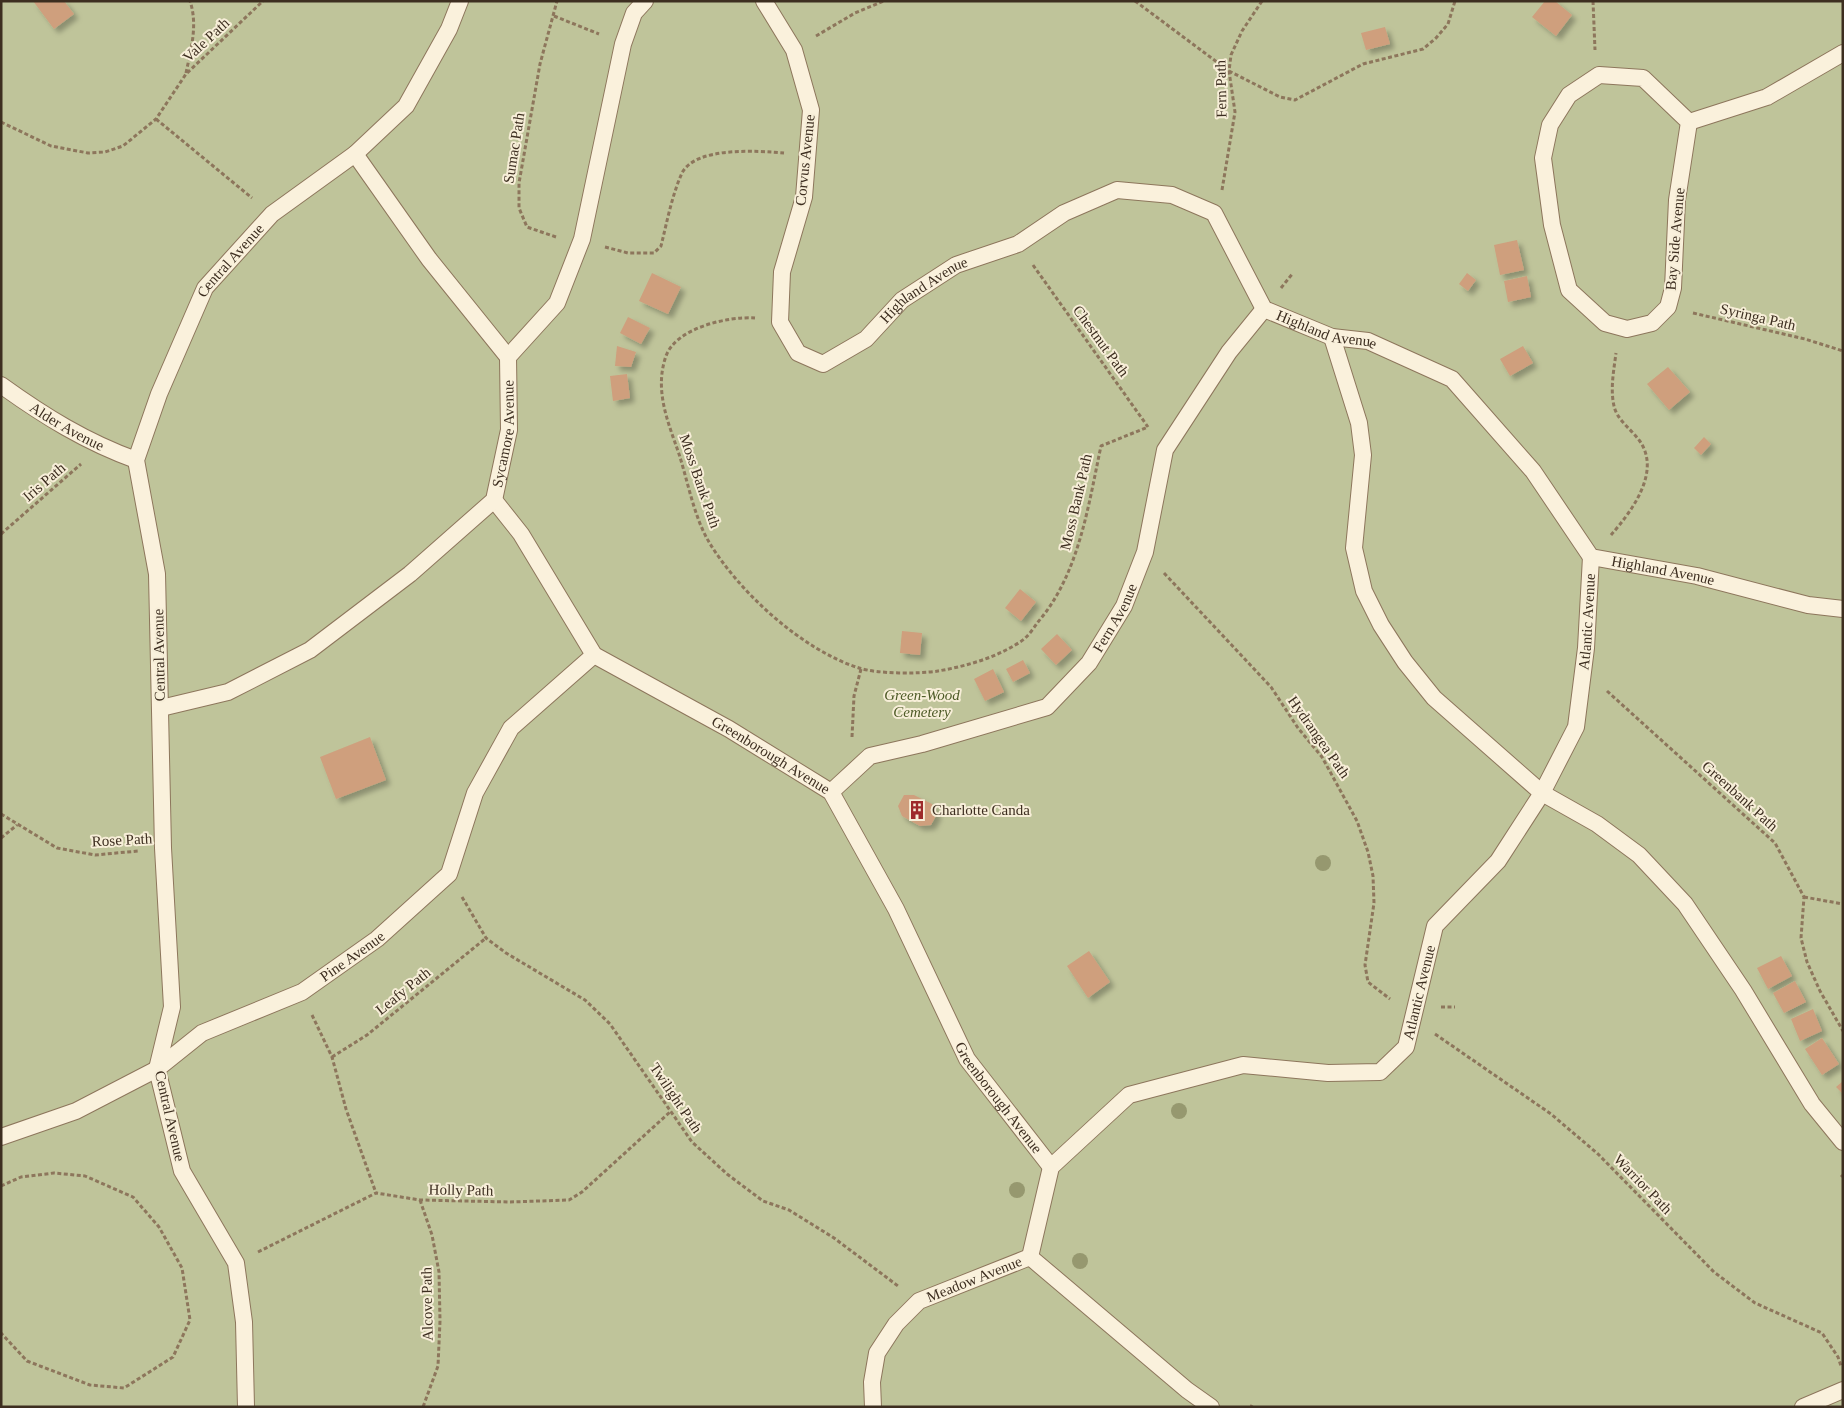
<svg xmlns="http://www.w3.org/2000/svg" width="1844" height="1408" font-family="'Times New Roman',serif">
	<style>
		.cemetery { fill: #bfc49a }
		.building { fill: #cf9f7d; filter: url(#shadow) }
		.lines { fill: none; stroke-linecap: round; stroke-linejoin: round }
		.service-casing { stroke: #8d765c; stroke-width: 18 }
		.path { stroke: #8d765c; stroke-width: 3; stroke-dasharray: 4 2.5; stroke-linecap: butt }
		.service { stroke: #faf1dc; stroke-width: 16 }
		.tree { fill: #96986f }
		.labels { text-anchor: middle; dominant-baseline: central; stroke-width: 4; stroke-linejoin: round; paint-order: stroke }
		.street-label { font-size: 15px; fill: #3d2e20; stroke: #f7eed8 }
		.park-label { font-size: 15px; font-style: italic; fill: #4d5a26; stroke: #f7eed8 }
		.poi-label { font-size: 15px; fill: #3d2e20; stroke: #f7eed8; text-anchor: start }
	</style>
	<defs>
		<filter id="shadow"><feDropShadow dx="4.5" dy="4.5" stdDeviation="2.5" flood-color="#0004"/></filter>
	</defs>
	<rect width="100%" height="100%" fill="#f0e4c8"/>
	<rect class="cemetery" x="1" y="1" width="1842" height="1406"/>
	<g class="building">
		<path d="M 33,1 L 64,1 L 74,14 L 54,29 Z"/>
		<path d="M 1545,1 L 1555,1 L 1572,15 L 1556,36 L 1532,17 Z"/>
		<path d="M 1385,27 L 1390,44 L 1366,50 L 1361,33 Z"/>
		<path d="M 1517,240 L 1524,270 L 1500,275 L 1494,245 Z"/>
		<path d="M 652,273 L 681,287 L 668,314 L 639,301 Z"/>
		<path d="M 1467,273 L 1476,280 L 1468,291 L 1459,284 Z"/>
		<path d="M 1527,276 L 1531,297 L 1508,302 L 1504,281 Z"/>
		<path d="M 628,317 L 650,328 L 641,344 L 620,333 Z"/>
		<path d="M 617,346 L 636,352 L 631,367 L 615,366 Z"/>
		<path d="M 1523,346 L 1533,363 L 1510,376 L 1500,359 Z"/>
		<path d="M 1668,367 L 1690,392 L 1669,410 L 1647,384 Z"/>
		<path d="M 627,374 L 630,398 L 613,401 L 610,376 Z"/>
		<path d="M 1704,437 L 1711,444 L 1701,455 L 1694,448 Z"/>
		<path d="M 1020,589 L 1036,602 L 1021,621 L 1005,608 Z"/>
		<path d="M 902,631 L 922,633 L 920,655 L 900,653 Z"/>
		<path d="M 1057,634 L 1072,650 L 1056,665 L 1041,649 Z"/>
		<path d="M 1023,660 L 1030,673 L 1013,682 L 1006,669 Z"/>
		<path d="M 993,669 L 1004,692 L 985,701 L 974,679 Z"/>
		<path d="M 370,737 L 386,780 L 336,799 L 320,757 Z"/>
		<path d="M 904,795 L 914,795 L 932,804 L 937,814 L 931,825 L 920,826 L 902,816 L 898,806 Z"/>
		<path d="M 1089,951 L 1110,982 L 1088,998 L 1067,966 Z"/>
		<path d="M 1781,956 L 1792,976 L 1768,989 L 1757,968 Z"/>
		<path d="M 1795,981 L 1806,1002 L 1784,1013 L 1773,993 Z"/>
		<path d="M 1813,1009 L 1822,1031 L 1800,1041 L 1791,1019 Z"/>
		<path d="M 1822,1038 L 1839,1064 L 1822,1075 L 1805,1049 Z"/>
		<path d="M 1843,1081 L 1843,1094 L 1836,1087 Z"/>
	</g>
	<g class="lines">
		<g class="service-casing">
			<g id="service">
				<path id="s1" d="M 764,1 L 794,50 L 811,110 L 804,197 L 782,272 L 780,322 L 798,353 L 823,364 L 866,339 L 902,300 L 956,265 L 1018,244 L 1064,213 L 1117,190 L 1172,195 L 1214,213 L 1264,309 L 1332,337 L 1368,341 L 1452,379 L 1533,471 L 1591,557 L 1697,576 L 1808,605 L 1843,609"/>
				<path d="M 1599,75 L 1643,78 L 1689,122 L 1677,200 L 1673,288 L 1668,307 L 1652,323 L 1627,329 L 1605,323 L 1569,290 L 1552,225 L 1543,158 L 1550,125 L 1569,95 Z"/>
				<path d="M 1689,122 L 1767,97 L 1843,53"/>
				<path d="M 355,154 L 429,259 L 508,357"/>
				<path d="M 1332,337 L 1359,423 L 1363,455 L 1354,548 L 1364,591 L 1381,625 L 1405,662 L 1434,698 L 1542,793 L 1597,824 L 1639,855 L 1685,904 L 1743,990 L 1812,1104 L 1843,1142"/>
				<path id="s2" d="M 1,385 C 44,416 86,442 136,460"/>
				<path id="s3" d="M 494,500 L 521,534 L 594,655 L 729,729 L 831,792 L 896,909 L 967,1059 L 1051,1167"/>
				<path id="s4" d="M 161,708 L 228,692 L 310,650 L 410,574 L 494,500 L 509,430 L 508,357 L 557,303 L 582,239 L 623,44 L 634,13 L 645,1"/>
				<path id="s5" d="M 831,792 L 870,756 L 922,744 L 1047,707 L 1089,663 L 1124,606 L 1145,552 L 1165,450 L 1229,352 L 1264,309"/>
				<path id="s6" d="M 1,1137 L 76,1111 L 157,1069 L 202,1033 L 302,992 L 377,939 L 449,874 L 475,793 L 511,728 L 594,655"/>
				<path id="s7" d="M 1030,1257 L 1051,1167 L 1129,1095 L 1243,1065 L 1328,1073 L 1380,1072 L 1406,1047 L 1435,926 L 1498,861 L 1542,793 L 1576,727 L 1586,648 L 1591,557"/>
				<path d="M 1030,1257 L 1187,1390 L 1211,1407"/>
				<path id="s8" d="M 246,1407 L 244,1322 L 236,1263 L 182,1171 L 157,1069 L 172,1007 L 163,848 L 157,574 L 136,460 L 159,394 L 205,288 L 272,214 L 355,154 L 406,106 L 449,29 L 460,1"/>
				<path id="s9" d="M 873,1407 L 872,1382 L 877,1353 L 896,1324 L 919,1301 L 1030,1257"/>
				<path d="M 1803,1407 L 1843,1390"/>
			</g>
		</g>
		<g class="path">
			<path d="M 1135,1 L 1229,71 L 1280,97 L 1295,100 L 1363,64 L 1423,49 L 1436,38 L 1448,24 L 1455,1"/>
			<path d="M 1593,1 L 1595,50"/>
			<path d="M 554,16 L 599,34"/>
			<path d="M 816,36 L 855,13 L 884,1"/>
			<path d="M 186,73 C 191,49 198,25 190,1"/>
			<path d="M 156,119 L 252,198"/>
			<path d="M 1,122 L 51,146 L 88,153 L 105,152 L 123,146 L 156,119 L 186,74 L 263,1"/>
			<path d="M 1222,190 L 1235,112 L 1229,71 L 1231,55 L 1242,31 L 1262,1"/>
			<path d="M 556,237 L 527,227 L 519,208 L 519,183 L 540,64 L 557,1"/>
			<path d="M 605,247 L 628,253 L 654,253 L 661,246 C 667,222 672,195 682,173 C 696,146 758,151 784,153"/>
			<path d="M 1033,265 L 1148,427"/>
			<path d="M 1281,288 L 1293,273"/>
			<path d="M 1693,313 L 1805,339 L 1843,351"/>
			<path d="M 755,318 C 728,316 676,328 666,356 C 654,390 668,422 679,454 C 688,482 694,517 709,542 C 739,592 802,650 859,668 C 877,674 919,674 938,671 C 967,666 995,658 1020,642 C 1027,638 1033,629 1038,622 C 1079,574 1088,507 1101,446 L 1148,427"/>
			<path d="M 1,534 L 81,464"/>
			<path d="M 1611,535 C 1632,511 1662,471 1639,440 C 1631,429 1617,420 1614,406 C 1610,389 1614,369 1616,353"/>
			<path d="M 1164,573 L 1271,687 L 1298,728 L 1322,757 L 1357,821 L 1368,852 L 1373,876 L 1374,903 L 1365,965 L 1368,982 L 1390,999"/>
			<path d="M 1607,691 L 1775,843 L 1804,897 L 1801,938 L 1807,962 L 1820,991 L 1843,1031"/>
			<path d="M 852,737 L 854,696 L 861,669"/>
			<path d="M 1,814 L 57,848 L 95,855 L 138,851"/>
			<path d="M 1,838 L 17,825"/>
			<path d="M 462,897 L 486,938 L 506,953 L 585,1000 L 610,1024 L 692,1142 L 727,1174 L 763,1201 L 789,1210 L 834,1238 L 898,1286"/>
			<path d="M 1804,897 L 1843,904"/>
			<path d="M 1441,1007 L 1455,1007"/>
			<path d="M 312,1015 L 332,1057 L 346,1109 L 376,1193"/>
			<path d="M 1435,1034 L 1551,1114 L 1598,1154 L 1714,1272 L 1755,1303 L 1822,1333 L 1838,1357 L 1841,1366"/>
			<path d="M 332,1057 L 367,1035 L 486,938"/>
			<path d="M 1841,1177 L 1843,1175"/>
			<path d="M 1,1186 L 21,1177 L 54,1173 L 85,1176 L 133,1197 L 159,1227 L 182,1268 L 190,1320 L 173,1357 L 124,1388 L 90,1385 L 27,1361 L 1,1333"/>
			<path d="M 420,1200 L 432,1235 L 439,1272 L 440,1321 L 438,1366 L 423,1407"/>
			<path d="M 258,1252 L 376,1193 L 420,1200 L 510,1202 L 569,1200 L 582,1192 L 670,1112"/>
			<path d="M 1251,1407 L 1252,1405"/>
		</g>
		<use href="#service" class="service"/>
	</g>
	<g class="tree">
		<circle cx="1323" cy="863" r="8"/>
		<circle cx="1179" cy="1111" r="8"/>
		<circle cx="1017" cy="1190" r="8"/>
		<circle cx="1080" cy="1261" r="8"/>
	</g>
	<defs>
		<g id="building-bare" transform="scale(1.5)"><path d="M-4-6H4V6H1V3H-1V6H-4ZM-2.5-4.3h1.7v1.8h-1.7ZM.8-4.3h1.7v1.8H.8ZM-2.5-1h1.7V.8h-1.7ZM.8-1h1.7V.8H.8Z" fill="#9e2a2b" stroke="#f7eed8" stroke-width="2.5" paint-order="stroke"/></g>
	</defs>
	<g fill-rule="evenodd">
		<use href="#building-bare" x="917" y="810"/>
	</g>
	<g class="labels">
		<g class="street-label">
			<text transform="translate(206 40) rotate(-43)">Vale Path</text>
			<text transform="translate(1221 89) rotate(-91)">Fern Path</text>
			<text transform="translate(514 148) rotate(-81)">Sumac Path</text>
			<text transform="translate(805 160) rotate(-84)">Corvus Avenue</text>
			<text transform="translate(1675 239) rotate(-85)">Bay Side Avenue</text>
			<text stroke="none"><textPath href="#s8" startOffset="1192">Central Avenue</textPath></text>
			<text stroke="none"><textPath href="#s1" startOffset="525">Highland Avenue</textPath></text>
			<text transform="translate(1758 317) rotate(13)">Syringa Path</text>
			<text stroke="none"><textPath href="#s1" startOffset="1020">Highland Avenue</textPath></text>
			<text transform="translate(1101 341) rotate(54)">Chestnut Path</text>
			<text stroke="none"><textPath href="#s2" startOffset="78">Alder Avenue</textPath></text>
			<text stroke="none"><textPath href="#s4" startOffset="466">Sycamore Avenue</textPath></text>
			<text transform="translate(700 481) rotate(71)">Moss Bank Path</text>
			<text transform="translate(44 482) rotate(-41)">Iris Path</text>
			<text transform="translate(1076 502) rotate(-77)">Moss Bank Path</text>
			<text stroke="none"><textPath href="#s1" startOffset="1455">Highland Avenue</textPath></text>
			<text stroke="none"><textPath href="#s5" startOffset="350">Fern Avenue</textPath></text>
			<text stroke="none"><textPath href="#s7" startOffset="966">Atlantic Avenue</textPath></text>
			<text transform="translate(159 655) rotate(-91)">Central Avenue</text>
			<text transform="translate(1319 737) rotate(55)">Hydrangea Path</text>
			<text stroke="none"><textPath href="#s3" startOffset="388">Greenborough Avenue</textPath></text>
			<text transform="translate(1740 796) rotate(42)">Greenbank Path</text>
			<text transform="translate(122 840) rotate(-3)">Rose Path</text>
			<text stroke="none"><textPath href="#s6" startOffset="398">Pine Avenue</textPath></text>
			<text transform="translate(403 991) rotate(-39)">Leafy Path</text>
			<text stroke="none"><textPath href="#s7" startOffset="546">Atlantic Avenue</textPath></text>
			<text stroke="none"><textPath href="#s3" startOffset="808">Greenborough Avenue</textPath></text>
			<text transform="translate(676 1098) rotate(56)">Twilight Path</text>
			<text transform="translate(170 1116) rotate(77)">Central Avenue</text>
			<text transform="translate(1643 1184) rotate(46)">Warrior Path</text>
			<text transform="translate(461 1190) rotate(1)">Holly Path</text>
			<text stroke="none"><textPath href="#s9" startOffset="181">Meadow Avenue</textPath></text>
			<text transform="translate(427 1304) rotate(-91)">Alcove Path</text>
		</g>
		<g class="park-label">
			<text x="922" y="695">Green-Wood<tspan x="922" dy="17">Cemetery</tspan></text>
		</g>
		<g class="poi-label">
			<text x="932" y="810">Charlotte Canda</text>
		</g>
	</g>
	<rect width="1844" height="1408" fill="none" stroke="#3d2e20" stroke-width="5"/>
</svg>
